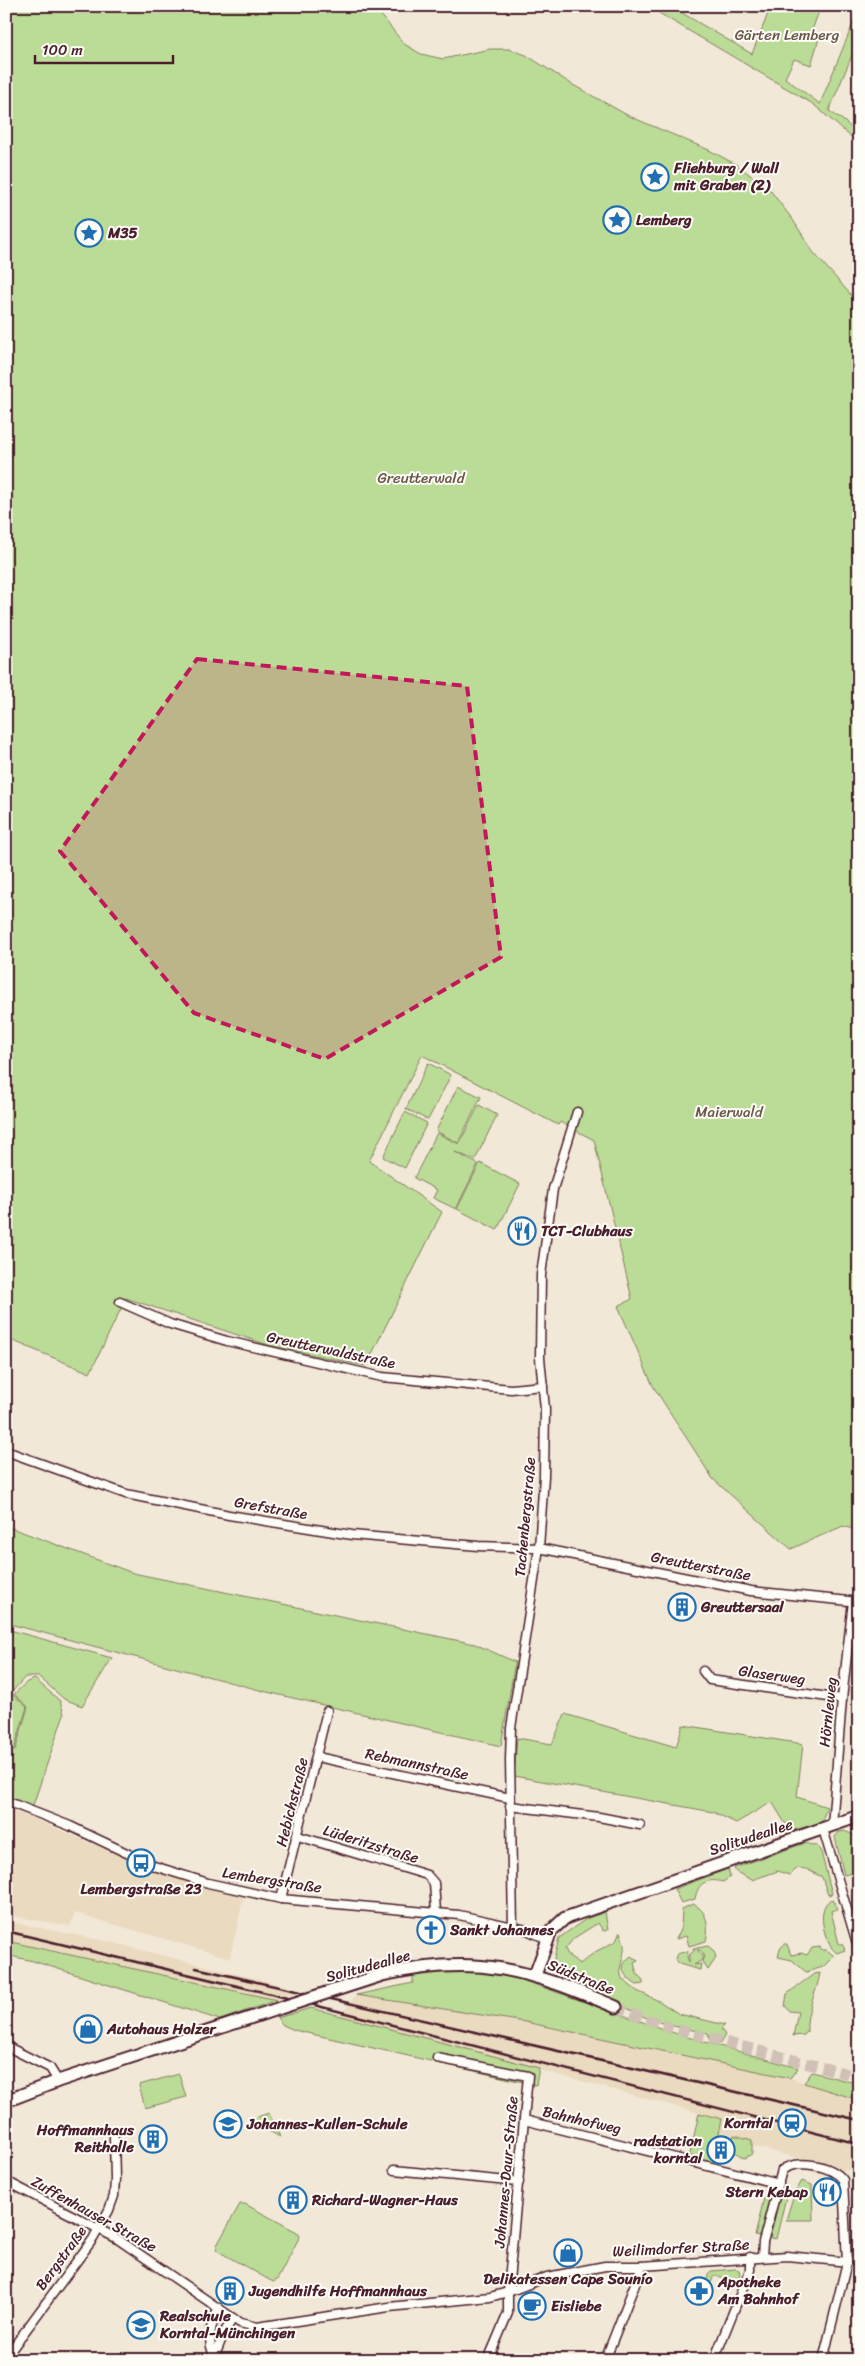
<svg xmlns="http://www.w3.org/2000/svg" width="865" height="2366" font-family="Sriracha,sans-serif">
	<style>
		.built { fill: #eadac0 }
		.green { fill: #bbdc96; stroke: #827e60 }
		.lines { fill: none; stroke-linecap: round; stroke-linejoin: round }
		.secondary-tunnel { stroke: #d0c0b5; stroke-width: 11; stroke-dasharray: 11 5.5; stroke-linecap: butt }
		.minor-casing { stroke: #4a1f2b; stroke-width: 11 }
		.secondary-casing { stroke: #4a1f2b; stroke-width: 15 }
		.minor { stroke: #fdfcf7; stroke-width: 8 }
		.secondary { stroke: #fdfcf7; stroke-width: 11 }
		.rail { stroke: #4a1f2b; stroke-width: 2.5 }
		.secondary-bridge-casing { stroke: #4a1f2b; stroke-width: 15; stroke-linecap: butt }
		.secondary-bridge { stroke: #fdfcf7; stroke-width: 11 }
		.marked { fill: #c2185b; fill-opacity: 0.2; stroke: #c2185b; stroke-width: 4; stroke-dasharray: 10 6; stroke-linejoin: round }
		.labels { text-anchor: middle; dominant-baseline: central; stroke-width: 4; stroke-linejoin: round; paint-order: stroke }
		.park-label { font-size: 15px; fill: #6c584b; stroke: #fdfcf7 }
		.poi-label { font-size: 15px; font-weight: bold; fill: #4a1f2b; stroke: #fdfcf7; text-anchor: start }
		.street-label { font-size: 15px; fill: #4a1f2b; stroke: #fdfcf7 }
	</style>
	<rect width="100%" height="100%" fill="#f2e8d7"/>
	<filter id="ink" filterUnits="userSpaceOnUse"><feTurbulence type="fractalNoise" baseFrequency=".02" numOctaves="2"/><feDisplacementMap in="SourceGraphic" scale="10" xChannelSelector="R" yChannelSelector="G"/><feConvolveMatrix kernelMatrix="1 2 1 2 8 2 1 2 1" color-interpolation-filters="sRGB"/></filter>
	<g filter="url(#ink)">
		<g class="built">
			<path d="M 6,1807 L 169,1876 L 244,1895 L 230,1958 L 75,1913 L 70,1926 L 6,1915 Z"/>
			<path d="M 6,1921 L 110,1942 L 301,1990 L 277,2000 L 6,1941 Z"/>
			<path d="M 356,1995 L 525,2022 L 790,2078 L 859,2100 L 859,2157 L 855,2156 L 848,2171 L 718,2137 L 722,2119 L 340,2016 Z"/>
		</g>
		<g class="green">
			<path d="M 6,6 L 374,6 L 404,44 L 421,54 L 443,59 L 490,49 L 509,49 L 526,55 L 573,85 L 629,116 L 709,150 L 737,165 L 770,190 L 793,220 L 813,252 L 859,304 L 859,1531 L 843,1526 L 791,1549 L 713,1479 L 653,1386 L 618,1306 L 632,1299 L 594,1140 L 560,1122 L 558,1125 L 422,1055 L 369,1161 L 442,1212 L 366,1366 L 268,1345 L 126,1298 L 90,1373 L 6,1338 Z"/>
			<path d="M 647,6 L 670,6 L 752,54 L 771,6 L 821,6 L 812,30 L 820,35 L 811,65 L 794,59 L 785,78 L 820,104 L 859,9 L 859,38 L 829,111 L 844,121 L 859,135 L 859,144 L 813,104 Z"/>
			<path d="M 428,1063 L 451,1075 L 428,1120 L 406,1109 Z"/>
			<path d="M 458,1086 L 481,1097 L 458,1143 L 436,1131 Z"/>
			<path d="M 479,1105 L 497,1115 L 475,1160 L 455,1152 L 478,1164 L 456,1209 L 433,1198 L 437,1190 L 414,1178 L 437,1133 L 459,1144 Z"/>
			<path d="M 405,1112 L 427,1123 L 405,1168 L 383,1157 Z"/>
			<path d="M 480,1163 L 520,1184 L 497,1230 L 457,1209 Z"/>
			<path d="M 6,1526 L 133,1573 L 475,1644 L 515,1662 L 501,1746 L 267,1692 L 6,1623 Z"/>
			<path d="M 6,1629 L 112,1658 L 82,1706 L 64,1699 L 39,1677 L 25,1677 L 12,1692 L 6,1688 Z"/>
			<path d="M 35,1679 L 60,1701 L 64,1714 L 32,1808 L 6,1798 L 6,1689 L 27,1707 L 14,1750 L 11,1750 L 15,1751 L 28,1707 L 14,1694 L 27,1682 Z"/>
			<path d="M 565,1714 L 676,1747 L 683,1725 L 803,1744 L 797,1797 L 827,1807 L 821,1823 L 790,1831 L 772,1802 L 736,1823 L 713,1812 L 514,1776 L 517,1738 L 552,1744 Z"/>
			<path d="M 844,1831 L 859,1837 L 859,1847 L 851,1849 L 852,1873 L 844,1875 L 835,1837 L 839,1832 Z"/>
			<path d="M 805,1843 L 817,1846 L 821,1852 L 832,1894 L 828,1895 L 822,1877 L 806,1869 L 798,1868 L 789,1875 L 778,1871 L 752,1880 L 736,1872 L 734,1868 Z"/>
			<path d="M 728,1869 L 730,1877 L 723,1882 C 707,1878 698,1882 695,1899 L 681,1903 L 674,1889 Z"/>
			<path d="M 833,1899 L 837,1909 L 831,1911 L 839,1944 L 842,1944 L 845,1950 L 837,1953 C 824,1945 814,1904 833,1899 Z"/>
			<path d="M 693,1904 C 708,1911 709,1927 706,1941 L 689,1946 L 686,1936 L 676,1939 L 681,1930 L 682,1909 Z"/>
			<path d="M 605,1912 L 608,1930 L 603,1931 L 598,1923 L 574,1938 L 565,1949 L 570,1958 L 580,1964 L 595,1952 L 616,1941 L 620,1932 C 631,1957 616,1958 622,1979 L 637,1991 L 659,2001 L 679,2014 L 725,2025 L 721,2029 L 725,2035 L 721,2042 L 711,2042 L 708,2033 C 678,2027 643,2022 619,2002 L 565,1977 L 553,1963 L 559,1938 L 586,1919 Z"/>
			<path d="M 6,1941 L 277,2000 L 220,2020 L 33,1961 L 6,1955 Z"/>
			<path d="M 784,1944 L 787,1944 L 791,1955 L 801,1953 L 807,1955 L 812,1948 L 820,1947 L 822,1950 L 827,1950 L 834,1956 L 823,1967 L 806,1972 L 792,1960 L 778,1957 L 780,1949 Z"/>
			<path d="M 708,1946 L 714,1951 L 716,1958 L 708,1970 L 702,1962 L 704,1955 L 700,1950 L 697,1950 L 702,1955 L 702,1960 L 694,1965 L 701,1964 L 700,1970 L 679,1964 L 675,1958 L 677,1954 L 688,1951 L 687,1957 L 689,1962 L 689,1955 L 695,1950 L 692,1949 Z"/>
			<path d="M 631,1956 L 638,1961 L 634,1963 L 637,1974 L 643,1980 L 643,1984 L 637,1985 C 625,1978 616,1967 631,1956 Z"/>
			<path d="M 477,1971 L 516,1978 L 680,2035 L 798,2068 L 790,2078 L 525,2022 L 356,1995 L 413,1983 L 413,1973 Z"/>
			<path d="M 820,1973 C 817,1993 805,2011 807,2032 L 804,2035 L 793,2036 L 798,2012 L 790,2011 L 785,2006 L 787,1994 L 814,1974 Z"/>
			<path d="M 311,2008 L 539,2068 L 536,2085 L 294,2030 L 283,2025 L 277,2018 Z"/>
			<path d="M 812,2072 L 859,2084 L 859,2100 L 804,2083 Z"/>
			<path d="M 179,2074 L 186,2097 L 145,2108 L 139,2085 Z"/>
			<path d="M 269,2113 L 280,2137 L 248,2120 Z"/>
			<path d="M 699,2113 L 722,2119 L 712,2168 L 688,2163 Z"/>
			<path d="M 734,2135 L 752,2140 L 752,2154 L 744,2158 L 729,2148 Z"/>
			<path d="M 802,2181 L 812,2185 L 813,2220 L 786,2220 L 794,2194 Z"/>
			<path d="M 765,2194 L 771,2196 L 761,2237 L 755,2236 Z"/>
			<path d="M 780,2195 L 786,2197 L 776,2239 L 770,2238 Z"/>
			<path d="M 240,2204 L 245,2204 L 297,2232 L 300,2236 L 277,2280 L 273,2282 L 216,2250 L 217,2245 Z"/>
			<path d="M 736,2269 L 739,2270 L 740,2275 L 736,2284 L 714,2275 L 711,2283 L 707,2281 L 708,2274 L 711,2271 Z"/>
		</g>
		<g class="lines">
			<path class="secondary-tunnel" d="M 616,2007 L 671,2028 L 859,2077"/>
			<g class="minor-casing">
				<g id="minor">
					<path d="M 120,1302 L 170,1324 L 227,1341 L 382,1377 L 511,1389 L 543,1386"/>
					<path d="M 6,1451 L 126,1494 L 229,1515 L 352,1535 L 478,1546 L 539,1548 L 751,1591 L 859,1602"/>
					<path d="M 703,1671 L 710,1680 L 842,1699"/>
					<path d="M 317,1757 L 510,1798"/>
					<path d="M 6,1801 L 70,1826 L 154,1866 L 208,1883 L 281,1899 L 459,1915 L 527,1930 L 547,1939"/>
					<path d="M 510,1806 L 599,1817 L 640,1825"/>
					<path d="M 832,1826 L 842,1699 L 853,1601"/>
					<path d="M 823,1829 L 859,1950"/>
					<path d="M 298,1836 L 427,1875 L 434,1883 L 436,1912"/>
					<path d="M 281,1899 L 327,1711"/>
					<path d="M 513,1927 L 510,1760 L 511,1728 L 539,1548 L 544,1476 L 545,1409 L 540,1358 L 541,1275 L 553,1189 L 577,1112"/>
					<path d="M 6,2046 L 50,2068 L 58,2081"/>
					<path d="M 437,2058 L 528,2076 L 508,2292 L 508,2313 L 488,2360"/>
					<path d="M 524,2120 L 779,2184"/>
					<path d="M 394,2170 L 519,2182"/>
					<path d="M 6,2181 L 116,2238 L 240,2323 L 257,2327 L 389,2307 L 490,2297 L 508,2292 L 547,2277 L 605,2266 L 642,2266 L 787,2256 L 859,2263"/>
					<path d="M 762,2257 L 763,2242 L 782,2170 C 797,2159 832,2165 843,2180 L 847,2262 L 823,2360"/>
					<path d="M 214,2355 C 206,2339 211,2323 219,2308"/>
					<path d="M 6,2357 L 93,2239 L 109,2210 L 114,2196 L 115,2179 L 114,2137"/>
					<path d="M 214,2358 L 224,2333 L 233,2318"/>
					<path d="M 605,2360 L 642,2266"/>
					<path d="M 714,2360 L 750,2270 L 750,2257"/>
				</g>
			</g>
			<g class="secondary-casing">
				<g id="secondary">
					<path d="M 382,1975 C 478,1953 528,1970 616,2007"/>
					<path d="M 535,1975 L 551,1931 L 565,1918 L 859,1816"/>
					<path d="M 6,2101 L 58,2081 L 280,2008"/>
				</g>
			</g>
			<use href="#minor" class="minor"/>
			<use href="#secondary" class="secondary"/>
			<g class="rail">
				<path d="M 6,1931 L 271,1994 L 859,2144"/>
				<path d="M 196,1968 L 859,2120"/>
			</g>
			<g class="secondary-bridge-casing">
				<path id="secondary-bridge" d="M 280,2008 L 382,1975"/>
			</g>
			<use href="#secondary-bridge" class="secondary-bridge"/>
		</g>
	</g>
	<path class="marked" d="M 197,659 L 467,686 L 501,957 L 325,1059 L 194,1013 L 60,851 Z"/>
	<defs>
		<g id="sight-ring" transform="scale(1.4375)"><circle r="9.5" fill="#fdfcf7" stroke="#1f6fb2" stroke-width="1.5"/><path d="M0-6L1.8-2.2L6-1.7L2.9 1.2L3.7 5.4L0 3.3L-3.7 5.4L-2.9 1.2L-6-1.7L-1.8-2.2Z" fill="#1f6fb2"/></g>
		<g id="restaurant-ring" transform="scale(1.4375)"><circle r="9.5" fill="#fdfcf7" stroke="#1f6fb2" stroke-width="1.5"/><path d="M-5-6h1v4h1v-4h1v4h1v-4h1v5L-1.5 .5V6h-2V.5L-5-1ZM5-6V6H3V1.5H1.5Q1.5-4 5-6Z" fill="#1f6fb2"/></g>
		<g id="building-ring" transform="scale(1.4375)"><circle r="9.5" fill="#fdfcf7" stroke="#1f6fb2" stroke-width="1.5"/><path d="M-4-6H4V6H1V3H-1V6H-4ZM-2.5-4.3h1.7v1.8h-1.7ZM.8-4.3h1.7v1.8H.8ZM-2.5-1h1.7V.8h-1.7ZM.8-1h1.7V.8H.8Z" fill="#1f6fb2"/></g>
		<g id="bus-ring" transform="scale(1.4375)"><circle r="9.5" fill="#fdfcf7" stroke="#1f6fb2" stroke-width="1.5"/><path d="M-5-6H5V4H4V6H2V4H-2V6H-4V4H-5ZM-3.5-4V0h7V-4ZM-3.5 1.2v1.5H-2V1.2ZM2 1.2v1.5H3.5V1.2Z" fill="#1f6fb2"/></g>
		<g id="church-ring" transform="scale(1.4375)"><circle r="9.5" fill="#fdfcf7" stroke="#1f6fb2" stroke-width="1.5"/><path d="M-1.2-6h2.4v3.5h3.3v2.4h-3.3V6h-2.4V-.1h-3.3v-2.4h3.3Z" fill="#1f6fb2"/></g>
		<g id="shop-ring" transform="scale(1.4375)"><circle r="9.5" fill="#fdfcf7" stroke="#1f6fb2" stroke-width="1.5"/><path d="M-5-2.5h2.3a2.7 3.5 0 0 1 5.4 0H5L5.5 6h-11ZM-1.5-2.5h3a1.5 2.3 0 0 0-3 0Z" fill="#1f6fb2"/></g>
		<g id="station-ring" transform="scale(1.4375)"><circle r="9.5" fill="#fdfcf7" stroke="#1f6fb2" stroke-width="1.5"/><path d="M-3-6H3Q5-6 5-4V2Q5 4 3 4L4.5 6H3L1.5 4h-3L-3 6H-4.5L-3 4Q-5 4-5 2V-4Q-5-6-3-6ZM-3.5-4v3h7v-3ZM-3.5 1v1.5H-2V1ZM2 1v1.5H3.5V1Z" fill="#1f6fb2"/></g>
		<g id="school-ring" transform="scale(1.4375)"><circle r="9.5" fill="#fdfcf7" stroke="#1f6fb2" stroke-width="1.5"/><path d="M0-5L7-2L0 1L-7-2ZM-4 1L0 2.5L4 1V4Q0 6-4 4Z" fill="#1f6fb2"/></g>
		<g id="pharmacy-ring" transform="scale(1.4375)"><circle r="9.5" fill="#fdfcf7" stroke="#1f6fb2" stroke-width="1.5"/><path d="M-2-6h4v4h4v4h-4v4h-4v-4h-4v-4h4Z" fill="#1f6fb2"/></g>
		<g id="cafe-ring" transform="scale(1.4375)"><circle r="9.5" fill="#fdfcf7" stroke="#1f6fb2" stroke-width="1.5"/><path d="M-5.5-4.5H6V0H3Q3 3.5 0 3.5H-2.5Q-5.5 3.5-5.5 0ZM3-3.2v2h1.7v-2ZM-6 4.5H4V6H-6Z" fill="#1f6fb2"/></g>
	</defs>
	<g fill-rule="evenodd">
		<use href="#sight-ring" x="655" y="177"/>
		<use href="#sight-ring" x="617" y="220"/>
		<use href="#sight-ring" x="89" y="233"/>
		<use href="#restaurant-ring" x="522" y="1231"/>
		<use href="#building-ring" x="682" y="1607"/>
		<use href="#bus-ring" x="141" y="1863"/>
		<use href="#church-ring" x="431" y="1930"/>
		<use href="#shop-ring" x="88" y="2029"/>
		<use href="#station-ring" x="792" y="2123"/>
		<use href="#school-ring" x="228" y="2124"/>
		<use href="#building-ring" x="153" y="2139"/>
		<use href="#building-ring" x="721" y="2150"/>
		<use href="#restaurant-ring" x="827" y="2192"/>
		<use href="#building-ring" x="293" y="2200"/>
		<use href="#shop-ring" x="568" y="2253"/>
		<use href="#building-ring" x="230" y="2291"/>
		<use href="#pharmacy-ring" x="699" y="2291"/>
		<use href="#cafe-ring" x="532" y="2306"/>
		<use href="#school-ring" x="141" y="2325"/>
	</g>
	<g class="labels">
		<g class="park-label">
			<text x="787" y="35">Gärten Lemberg</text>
			<text x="421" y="478">Greutterwald</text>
			<text x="729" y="1112">Maierwald</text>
		</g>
		<g class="poi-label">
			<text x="674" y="168">Fliehburg / Wall<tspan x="674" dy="17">mit Graben (2)</tspan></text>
			<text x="636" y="220">Lemberg</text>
			<text x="108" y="233">M35</text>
			<text x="541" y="1231">TCT-Clubhaus</text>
			<text x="701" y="1607">Greuttersaal</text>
			<text x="141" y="1889" text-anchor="middle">Lembergstraße 23</text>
			<text x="450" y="1930">Sankt Johannes</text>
			<text x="107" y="2029">Autohaus Holzer</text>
			<text x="773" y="2123" text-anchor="end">Korntal</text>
			<text x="247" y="2124">Johannes-Kullen-Schule</text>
			<text x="134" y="2130" text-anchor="end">Hoffmannhaus<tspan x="134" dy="17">Reithalle</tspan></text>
			<text x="702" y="2141" text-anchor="end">radstation<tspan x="702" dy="17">korntal</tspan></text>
			<text x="808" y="2192" text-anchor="end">Stern Kebap</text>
			<text x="312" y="2200">Richard-Wagner-Haus</text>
			<text x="568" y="2279" text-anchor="middle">Delikatessen Cape Sounío</text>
			<text x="718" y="2282">Apotheke<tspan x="718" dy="17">Am Bahnhof</tspan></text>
			<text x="249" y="2291">Jugendhilfe Hoffmannhaus</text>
			<text x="551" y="2306">Eisliebe</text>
			<text x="160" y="2316">Realschule<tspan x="160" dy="17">Korntal-Münchingen</tspan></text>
		</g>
		<g class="street-label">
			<text transform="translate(331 1350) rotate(12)">Greutterwaldstraße</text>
			<text transform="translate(271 1508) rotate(10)">Grefstraße</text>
			<text transform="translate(525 1517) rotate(-85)">Tachenbergstraße</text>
			<text transform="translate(701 1566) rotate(11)">Greutterstraße</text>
			<text transform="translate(772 1675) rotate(8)">Glaserweg</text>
			<text transform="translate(828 1712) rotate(-84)">Hörnleweg</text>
			<text transform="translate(417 1764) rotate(12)">Rebmannstraße</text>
			<text transform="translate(292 1802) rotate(-76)">Hebichstraße</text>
			<text transform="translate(751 1837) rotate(-18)">Solitudeallee</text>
			<text transform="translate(371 1844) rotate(17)">Lüderitzstraße</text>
			<text transform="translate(272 1880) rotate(9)">Lembergstraße</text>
			<text transform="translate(368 1966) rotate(-15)">Solitudeallee</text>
			<text transform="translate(581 1977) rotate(22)">Südstraße</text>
			<text transform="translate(582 2120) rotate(13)">Bahnhofweg</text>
			<text transform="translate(506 2172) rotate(-85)">Johannes-Daur-Straße</text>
			<text transform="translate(94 2214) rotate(29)">Zuffenhauser Straße</text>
			<text transform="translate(681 2248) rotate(-3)">Weilimdorfer Straße</text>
			<text transform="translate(61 2258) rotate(-54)">Bergstraße</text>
		</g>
	</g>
	<rect width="865" height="2366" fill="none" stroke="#fdfcf7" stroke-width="25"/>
	<rect x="12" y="12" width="840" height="2341" fill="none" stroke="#4a1f2b" stroke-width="2" filter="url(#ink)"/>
	<path d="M35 55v8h138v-8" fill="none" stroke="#4a1f2b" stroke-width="2.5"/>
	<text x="42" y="55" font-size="15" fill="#4a1f2b" stroke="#fdfcf7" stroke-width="4" paint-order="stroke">100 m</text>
</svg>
